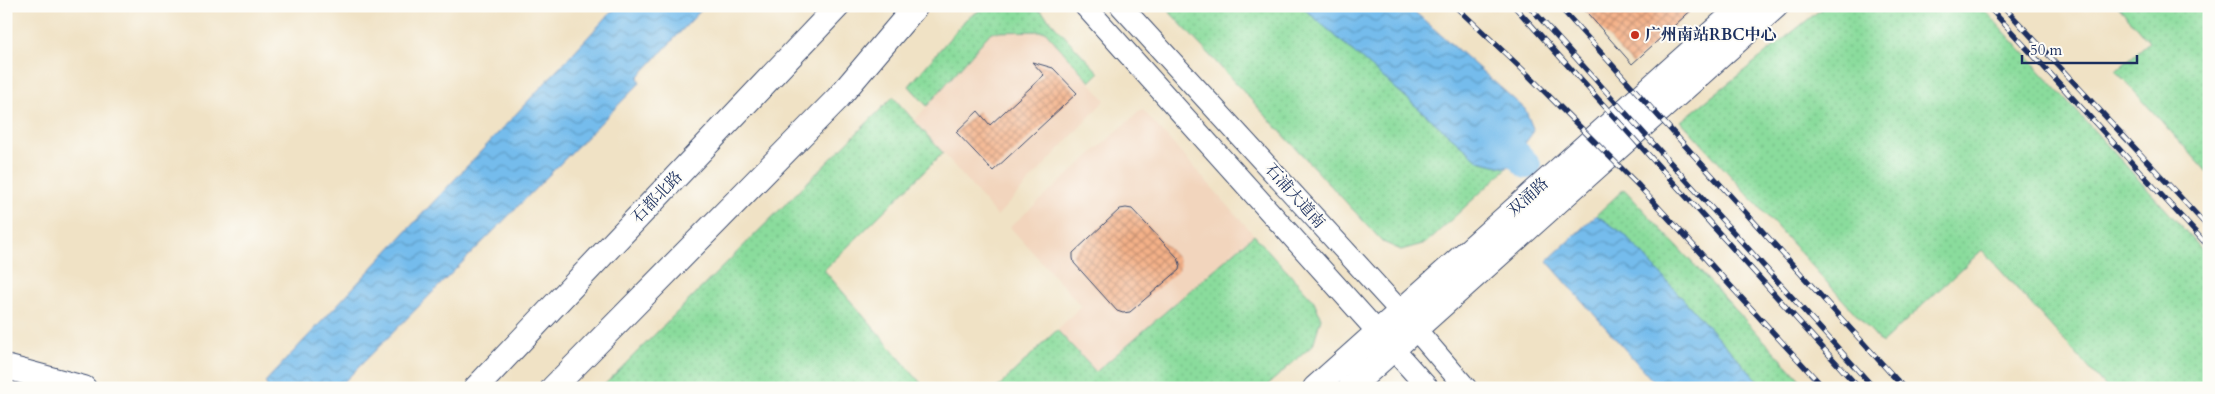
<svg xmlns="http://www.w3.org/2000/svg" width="2215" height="394" font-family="Cardo,'Noto Serif SC',serif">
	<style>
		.built { fill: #f2d5bd }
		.grass { fill: url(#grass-dots); stroke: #52867d }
		.water { fill: url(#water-waves); stroke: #4876a5 }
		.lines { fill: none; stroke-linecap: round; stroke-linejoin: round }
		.river { stroke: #74bcec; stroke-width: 28 }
		.building { fill: url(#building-cross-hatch) }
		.tertiary-casing { stroke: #3b4a6d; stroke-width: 23 }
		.secondary-casing { stroke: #3b4a6d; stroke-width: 26 }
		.tertiary { stroke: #fff; stroke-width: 21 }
		.secondary { stroke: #fff; stroke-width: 24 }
		.rail-casing { stroke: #1b2f5e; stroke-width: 5.5 }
		.rail { stroke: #fdfcf7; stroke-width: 4; stroke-dasharray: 11; stroke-linecap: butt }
		.poi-dot { fill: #c8321e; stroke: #fdfcf7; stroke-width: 2 }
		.labels { text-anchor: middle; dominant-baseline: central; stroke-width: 4; stroke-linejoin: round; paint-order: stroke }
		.poi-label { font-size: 16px; font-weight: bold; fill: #1b2f5e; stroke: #fdfcf7; text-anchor: start }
		.street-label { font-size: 16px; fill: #1b2f5e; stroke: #fdfcf7 }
	</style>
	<defs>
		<pattern id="grass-dots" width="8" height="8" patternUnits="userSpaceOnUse" patternTransform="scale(1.25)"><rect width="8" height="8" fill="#8adc9c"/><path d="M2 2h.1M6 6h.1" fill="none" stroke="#76bd89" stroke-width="1.8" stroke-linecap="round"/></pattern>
		<pattern id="water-waves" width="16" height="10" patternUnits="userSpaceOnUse" patternTransform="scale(1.25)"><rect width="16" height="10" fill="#74bcec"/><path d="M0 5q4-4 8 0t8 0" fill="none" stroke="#5e99c2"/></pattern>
		<pattern id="building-cross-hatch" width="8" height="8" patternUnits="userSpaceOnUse" patternTransform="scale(1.25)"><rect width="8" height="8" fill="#f4b188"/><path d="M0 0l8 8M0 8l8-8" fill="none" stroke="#c59072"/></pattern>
	</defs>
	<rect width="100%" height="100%" fill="#fdfcf7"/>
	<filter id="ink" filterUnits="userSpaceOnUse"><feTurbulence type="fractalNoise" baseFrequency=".02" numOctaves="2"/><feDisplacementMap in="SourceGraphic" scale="10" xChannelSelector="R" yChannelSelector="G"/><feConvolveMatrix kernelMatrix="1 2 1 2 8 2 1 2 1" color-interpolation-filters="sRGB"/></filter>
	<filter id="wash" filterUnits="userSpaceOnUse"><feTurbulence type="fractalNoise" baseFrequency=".0096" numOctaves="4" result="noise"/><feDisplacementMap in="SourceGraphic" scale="20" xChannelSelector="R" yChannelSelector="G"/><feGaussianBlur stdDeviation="1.12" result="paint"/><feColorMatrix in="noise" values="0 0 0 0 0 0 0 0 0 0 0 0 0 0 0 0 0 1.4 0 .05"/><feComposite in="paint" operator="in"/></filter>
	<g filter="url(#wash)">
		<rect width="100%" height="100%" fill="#f0e2c5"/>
		<g class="built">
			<path d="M 1045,31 L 1105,100 L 997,216 L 915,120 L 991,32 Z"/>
			<path d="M 1142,109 L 1254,235 L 1095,372 L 1057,330 L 1081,306 L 1010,227 Z"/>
		</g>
		<g class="grass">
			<path d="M 987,6 L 1029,6 L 1042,12 L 1099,73 L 1090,82 L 1045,31 L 991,32 L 927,106 L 909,86 L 966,19 Z"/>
			<path d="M 1164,6 L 1301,6 L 1479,161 L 1507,168 L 1426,243 L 1401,250 L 1383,242 Z"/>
			<path d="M 1825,6 L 1981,6 L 2209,257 L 2209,388 L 2107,388 L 1982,250 L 1882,343 L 1681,121 Z"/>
			<path d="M 2118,6 L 2207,6 L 2209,9 L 2209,174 L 2116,71 L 2149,42 Z"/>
			<path d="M 893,97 L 943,153 L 824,270 L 925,388 L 601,388 Z"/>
			<path d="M 1624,189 L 1808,388 L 1764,388 L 1624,234 L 1596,215 Z"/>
			<path d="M 1254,235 L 1314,301 L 1321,318 L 1313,345 L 1264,388 L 997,388 L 1057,330 L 1096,372 Z"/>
		</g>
		<g class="water">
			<path d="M 617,6 L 705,6 L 638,77 L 640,83 L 338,388 L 268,388 L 265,382 Z"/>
			<path d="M 1301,6 L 1408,6 L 1525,109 L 1534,131 L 1507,168 L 1479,161 Z"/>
			<path d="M 1596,215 L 1624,234 L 1764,388 L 1659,388 L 1547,261 Z"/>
		</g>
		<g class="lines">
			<path class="river" d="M 1492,128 L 1527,165"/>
		</g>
		<g id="blocks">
			<g class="building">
				<path d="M 1581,6 L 1696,6 L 1632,64 Z"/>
				<path d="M 1032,62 L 1053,68 L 1077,93 L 993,171 L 956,132 L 978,111 L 990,125 L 1044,75 Z"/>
				<path d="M 1126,208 L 1132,209 L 1178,258 L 1180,264 L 1179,270 L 1130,312 L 1123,313 L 1117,311 L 1074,263 L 1073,258 L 1073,253 L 1120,209 Z"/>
			</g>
		</g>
	</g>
	<g filter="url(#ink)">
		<use href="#blocks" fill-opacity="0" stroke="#3b4a6d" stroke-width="1"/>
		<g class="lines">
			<g class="tertiary-casing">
				<g id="tertiary">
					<path d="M 1085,6 L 1428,388"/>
					<path d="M 1121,6 L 1400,311 L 1466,388"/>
				</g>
			</g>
			<g class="secondary-casing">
				<g id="secondary">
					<path d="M 6,367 L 84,388"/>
					<path d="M 476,388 L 838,6"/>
					<path d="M 553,388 L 838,98 L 916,6"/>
					<path d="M 1315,388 L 1742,6"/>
					<path d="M 1350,388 L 1776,6"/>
				</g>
			</g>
			<use href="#tertiary" class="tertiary"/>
			<use href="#secondary" class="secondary"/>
			<g class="rail-casing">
				<g id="rail">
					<path d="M 1455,6 L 1522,69 L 1639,186 L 1824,388"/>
					<path d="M 1514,6 L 1859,388"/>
					<path d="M 1529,6 L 1874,388"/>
					<path d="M 1559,6 L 1904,388"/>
					<path d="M 1988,6 L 2209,247"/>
					<path d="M 2003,6 L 2209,228"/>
				</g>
			</g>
			<use href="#rail" class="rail"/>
		</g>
	</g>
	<circle class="poi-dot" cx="1635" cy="35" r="5"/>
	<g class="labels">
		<g class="poi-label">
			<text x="1645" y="35">广州南站RBC中心</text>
		</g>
		<g class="street-label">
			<text transform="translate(1295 196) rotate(48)">石浦大道南</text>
			<text transform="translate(657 197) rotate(-46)">石都北路</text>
			<text transform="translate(1528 197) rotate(-42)">双涌路</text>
		</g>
	</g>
	<rect width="2215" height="394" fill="none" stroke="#fdfcf7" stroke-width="25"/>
	<path d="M2022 55v8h115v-8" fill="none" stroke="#1b2f5e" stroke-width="2.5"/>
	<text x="2030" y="55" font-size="15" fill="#1b2f5e" stroke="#fdfcf7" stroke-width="4" paint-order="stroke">50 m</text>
</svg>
